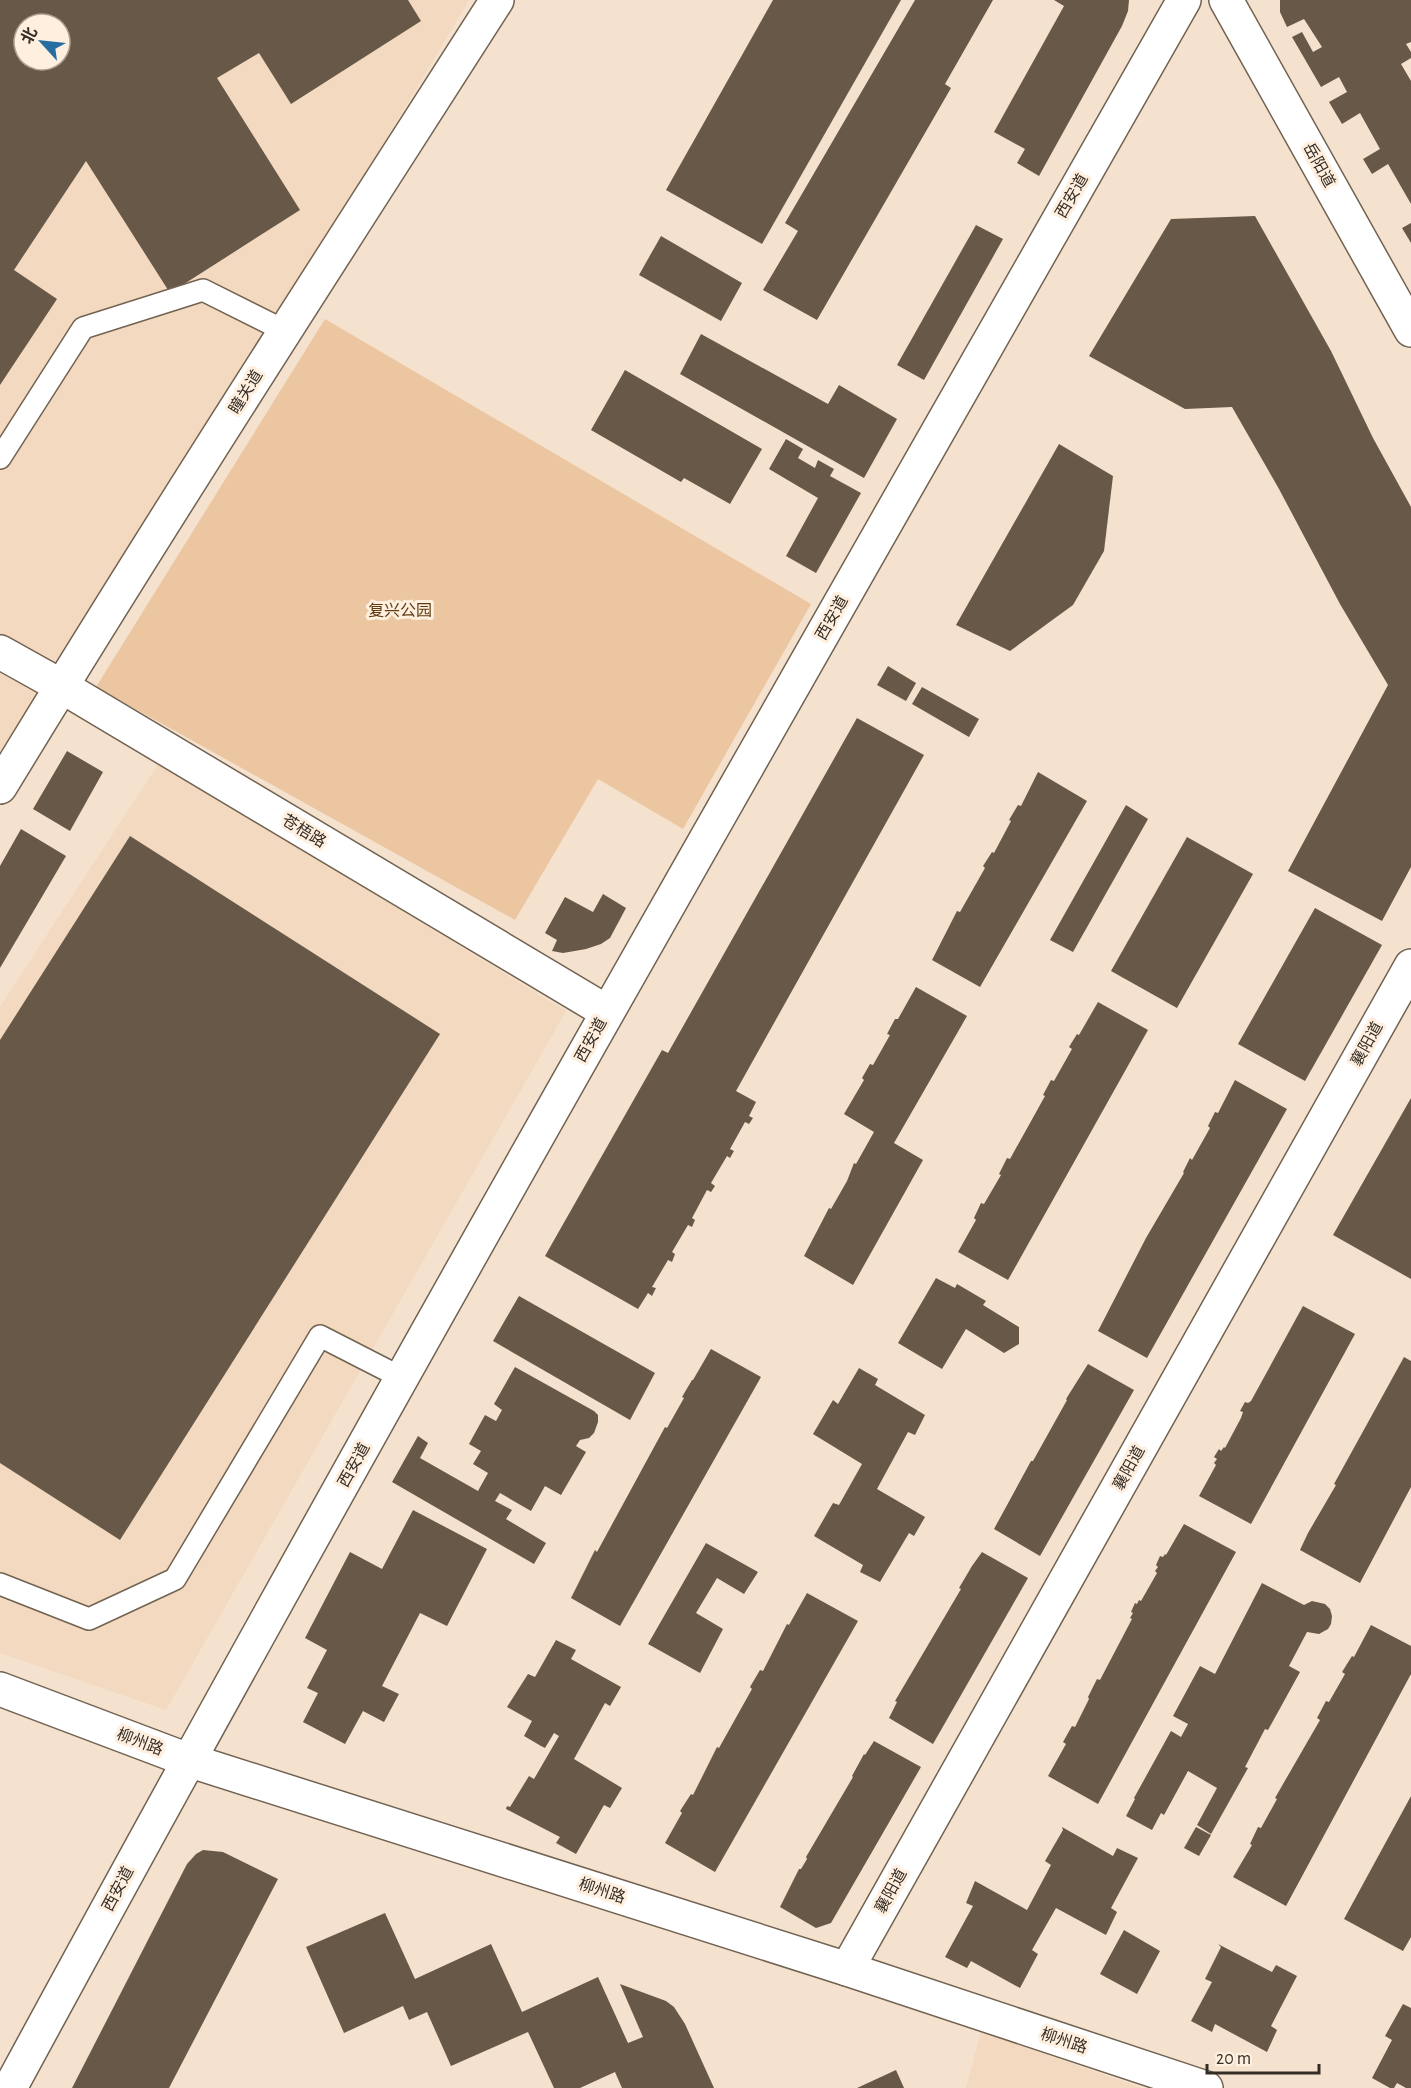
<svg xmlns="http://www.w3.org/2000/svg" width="1411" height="2088" font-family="'Alegreya Sans','Noto Sans SC',sans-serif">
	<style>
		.built { fill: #f2d9bf; fill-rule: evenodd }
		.green { fill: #ebc6a0 }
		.building { fill: #685847; fill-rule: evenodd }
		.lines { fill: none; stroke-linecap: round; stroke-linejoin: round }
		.lane-casing { stroke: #726251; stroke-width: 24 }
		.street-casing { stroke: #726251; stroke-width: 36 }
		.secondary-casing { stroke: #726251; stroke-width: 36 }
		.lane { stroke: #fff; stroke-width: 21 }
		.street { stroke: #fff; stroke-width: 33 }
		.secondary { stroke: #fff; stroke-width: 33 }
		.labels { text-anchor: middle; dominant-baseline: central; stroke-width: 6; stroke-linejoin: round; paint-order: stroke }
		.street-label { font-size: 16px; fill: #352e27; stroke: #ffefdf }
		.park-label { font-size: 16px; fill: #5f3c11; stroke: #ffefdf }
	</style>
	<rect width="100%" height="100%" fill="#f4e1ce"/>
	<g class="built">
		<path d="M 0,0 L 469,0 L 0,788 ZM 24,24 L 60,24 L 60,60 L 24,60 Z"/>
		<path d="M 159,763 L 566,1011 L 166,1710 L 0,1653 L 0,1007 Z"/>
		<path d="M 981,2032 L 1142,2088 L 966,2088 Z"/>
	</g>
	<path class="green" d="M 325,319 L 811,604 L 683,829 L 598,779 L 515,920 L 96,687 Z"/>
	<g class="building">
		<path d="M 0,0 L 408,0 L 421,21 L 291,104 L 259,53 L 217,78 L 300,210 L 170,293 L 86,161 L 14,270 L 57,299 L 0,385 ZM 24,24 L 60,24 L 60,60 L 24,60 Z"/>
		<path d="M 773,0 L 901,0 L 762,244 L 666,190 Z"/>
		<path d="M 915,0 L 993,0 L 945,84 L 951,88 L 817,320 L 763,290 L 798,231 L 785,223 Z"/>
		<path d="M 1054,0 L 1129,0 L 1128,11 L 1122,26 L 1039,176 L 1017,163 L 1025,149 L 994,132 L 1064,6 Z"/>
		<path d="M 1280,0 L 1411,0 L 1411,42 L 1406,44 L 1411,52 L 1411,58 L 1401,64 L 1411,81 L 1411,204 L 1388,164 L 1372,174 L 1363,159 L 1380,149 L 1360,113 L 1342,124 L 1329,102 L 1347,92 L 1339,77 L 1321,87 L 1292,37 L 1302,32 L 1313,52 L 1322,47 L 1304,19 L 1287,27 L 1280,12 Z"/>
		<path d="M 1255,216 L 1331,351 L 1373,438 L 1411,507 L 1411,867 L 1382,921 L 1288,871 L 1388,685 L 1340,604 L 1279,489 L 1232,407 L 1185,409 L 1089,356 L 1171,219 Z"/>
		<path d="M 1411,223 L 1411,243 L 1402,228 Z"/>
		<path d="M 976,225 L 1003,239 L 924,380 L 897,365 Z"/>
		<path d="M 661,236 L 742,283 L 721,321 L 639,275 Z"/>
		<path d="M 701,334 L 828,404 L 839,385 L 897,419 L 864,478 L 680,374 Z"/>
		<path d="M 625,370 L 762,449 L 730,504 L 684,478 L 681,482 L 591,430 Z"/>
		<path d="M 786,439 L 803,449 L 798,458 L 815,468 L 818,460 L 834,469 L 830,476 L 861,493 L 816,573 L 786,556 L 818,498 L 769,469 Z"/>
		<path d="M 1059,444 L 1113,476 L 1104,551 L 1073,605 L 1010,651 L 956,625 Z"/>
		<path d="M 888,666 L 916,683 L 906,701 L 877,685 Z"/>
		<path d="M 922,687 L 979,719 L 969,737 L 912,704 Z"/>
		<path d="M 857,718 L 924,755 L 736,1091 L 756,1102 L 749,1116 L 753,1118 L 749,1124 L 745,1122 L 730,1149 L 734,1151 L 730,1158 L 727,1156 L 711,1183 L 715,1186 L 711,1192 L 707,1190 L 692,1218 L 695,1220 L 692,1227 L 688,1225 L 672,1252 L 675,1254 L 672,1262 L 668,1260 L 652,1287 L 656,1288 L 652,1296 L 648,1293 L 638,1309 L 545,1256 L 662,1050 L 668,1053 Z"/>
		<path d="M 67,751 L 103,772 L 70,831 L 33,809 Z"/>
		<path d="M 1038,772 L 1087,801 L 980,987 L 932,960 L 957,911 L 960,912 L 985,868 L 983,866 L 992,852 L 994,853 L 1011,821 L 1009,820 L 1018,805 L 1021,806 Z"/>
		<path d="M 1126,805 L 1148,819 L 1073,952 L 1050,940 Z"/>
		<path d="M 21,829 L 66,856 L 0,968 L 0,866 Z"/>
		<path d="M 130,836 L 440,1034 L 120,1540 L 0,1463 L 0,1040 Z"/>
		<path d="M 1187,837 L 1253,874 L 1177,1008 L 1111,971 Z"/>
		<path d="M 603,894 L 626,908 L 610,938 L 601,944 L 586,949 L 563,953 L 552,951 L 557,940 L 545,933 L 565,897 L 593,912 Z"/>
		<path d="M 1315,908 L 1382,945 L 1305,1081 L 1238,1044 Z"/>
		<path d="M 916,987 L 967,1016 L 894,1143 L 923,1160 L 853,1285 L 804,1256 L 829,1208 L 831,1209 L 847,1181 L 854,1163 L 856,1164 L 874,1132 L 844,1114 L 864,1080 L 862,1078 L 870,1064 L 873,1065 L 890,1035 L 887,1034 L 895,1019 L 898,1019 Z"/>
		<path d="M 1098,1002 L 1148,1030 L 1008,1280 L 958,1252 L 976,1220 L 974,1218 L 981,1203 L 984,1204 L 1001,1175 L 999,1174 L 1007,1158 L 1010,1159 L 1045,1096 L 1043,1095 L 1051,1080 L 1054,1081 L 1072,1049 L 1069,1047 L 1077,1034 L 1079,1035 Z"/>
		<path d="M 1235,1080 L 1287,1109 L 1147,1358 L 1098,1331 L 1146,1238 L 1184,1173 L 1183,1172 L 1190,1158 L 1192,1160 L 1210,1128 L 1208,1126 L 1215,1112 L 1218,1113 Z"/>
		<path d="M 1411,1098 L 1411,1279 L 1333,1235 Z"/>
		<path d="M 936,1278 L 955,1288 L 957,1284 L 986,1301 L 983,1305 L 1019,1327 L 1019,1344 L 1004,1353 L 966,1329 L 942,1369 L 898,1343 Z"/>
		<path d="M 519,1296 L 655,1373 L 630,1420 L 493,1341 Z"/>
		<path d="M 1303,1306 L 1355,1334 L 1251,1524 L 1199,1496 L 1216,1465 L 1214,1463 L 1217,1459 L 1214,1457 L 1219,1449 L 1221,1451 L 1224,1447 L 1225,1448 L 1241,1418 L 1243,1412 L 1240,1411 L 1245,1402 L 1248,1403 L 1251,1401 Z"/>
		<path d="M 711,1349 L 761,1377 L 620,1626 L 571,1598 L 595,1550 L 597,1552 L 665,1427 L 667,1428 L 684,1398 L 682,1397 L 692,1380 L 693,1380 Z"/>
		<path d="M 1404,1357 L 1411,1361 L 1411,1487 L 1360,1583 L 1300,1550 L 1308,1533 L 1336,1485 L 1334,1484 Z"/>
		<path d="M 1088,1364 L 1134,1390 L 1040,1556 L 994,1529 L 1031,1461 L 1033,1461 L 1067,1400 L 1066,1399 Z"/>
		<path d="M 515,1367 L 594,1411 L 598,1415 L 598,1422 L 594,1433 L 589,1438 L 580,1440 L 576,1446 L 586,1452 L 561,1495 L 545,1486 L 531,1511 L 500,1493 L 495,1501 L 512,1510 L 506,1519 L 546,1543 L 534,1564 L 392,1482 L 418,1436 L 428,1443 L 420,1458 L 478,1491 L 488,1473 L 473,1464 L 481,1451 L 469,1444 L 485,1415 L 496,1421 L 502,1410 L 494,1404 Z"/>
		<path d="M 859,1368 L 878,1379 L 875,1385 L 925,1415 L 915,1435 L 908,1432 L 877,1489 L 925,1517 L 914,1536 L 909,1533 L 880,1582 L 860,1572 L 863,1565 L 814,1536 L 833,1503 L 839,1505 L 862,1464 L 813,1434 L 833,1400 L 838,1404 Z"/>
		<path d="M 413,1510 L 487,1549 L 447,1626 L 420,1613 L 382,1686 L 399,1694 L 384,1722 L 363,1711 L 345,1744 L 303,1722 L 318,1693 L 307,1688 L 327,1650 L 305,1638 L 350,1552 L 382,1569 Z"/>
		<path d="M 1184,1524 L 1236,1552 L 1098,1804 L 1048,1776 L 1066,1744 L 1063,1742 L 1072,1726 L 1075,1727 L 1089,1699 L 1088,1697 L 1097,1679 L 1100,1680 L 1132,1619 L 1130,1618 L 1133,1613 L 1131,1612 L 1135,1603 L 1137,1604 L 1139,1600 L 1141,1601 L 1157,1573 L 1155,1571 L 1158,1567 L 1156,1565 L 1160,1556 L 1163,1557 L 1165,1554 L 1166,1555 Z"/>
		<path d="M 706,1543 L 758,1572 L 744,1594 L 717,1578 L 696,1613 L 723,1629 L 700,1673 L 648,1644 Z"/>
		<path d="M 982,1552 L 1028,1578 L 933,1744 L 889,1718 L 897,1702 L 895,1701 L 961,1589 L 959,1588 L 972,1566 Z"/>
		<path d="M 1262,1583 L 1304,1605 L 1312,1601 L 1325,1604 L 1330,1609 L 1332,1616 L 1331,1624 L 1328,1629 L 1319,1634 L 1307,1632 L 1289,1666 L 1300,1672 L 1268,1730 L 1265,1729 L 1245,1767 L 1248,1768 L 1211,1834 L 1197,1825 L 1217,1788 L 1188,1771 L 1164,1815 L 1161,1813 L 1152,1830 L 1126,1816 L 1135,1799 L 1134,1798 L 1171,1731 L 1181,1737 L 1188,1724 L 1173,1716 L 1200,1666 L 1215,1674 Z"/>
		<path d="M 807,1593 L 858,1621 L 715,1872 L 665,1843 L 682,1813 L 680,1811 L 691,1794 L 693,1795 L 717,1747 L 719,1748 L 752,1689 L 750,1687 L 760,1670 L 763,1671 L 787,1624 L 789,1625 Z"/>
		<path d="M 1371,1625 L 1411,1646 L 1411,1674 L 1286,1906 L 1233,1877 L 1252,1845 L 1250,1844 L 1258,1827 L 1261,1828 L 1277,1799 L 1275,1798 L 1320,1720 L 1317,1718 L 1326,1701 L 1329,1702 L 1345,1674 L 1342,1672 L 1352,1656 L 1354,1657 Z"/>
		<path d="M 556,1640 L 576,1650 L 571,1659 L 621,1687 L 610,1706 L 605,1703 L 574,1759 L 622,1788 L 610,1808 L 604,1805 L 576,1854 L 556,1843 L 560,1837 L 506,1809 L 507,1806 L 510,1807 L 529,1776 L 534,1779 L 559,1736 L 554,1733 L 545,1748 L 541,1746 L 524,1736 L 532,1721 L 507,1707 L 528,1674 L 535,1677 Z"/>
		<path d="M 874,1741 L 921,1767 L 831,1923 L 816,1928 L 780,1907 L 799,1869 L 801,1869 L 807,1859 L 806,1857 L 853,1777 L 852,1776 L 864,1754 L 865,1755 Z"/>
		<path d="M 1411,1796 L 1411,1937 L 1403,1951 L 1344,1919 Z"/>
		<path d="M 1062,1827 L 1113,1856 L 1117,1848 L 1138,1858 L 1111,1908 L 1117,1912 L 1106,1935 L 1056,1908 L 1032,1950 L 1038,1954 L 1020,1988 L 971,1961 L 967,1968 L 945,1957 L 973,1906 L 966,1903 L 975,1881 L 1027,1910 L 1051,1865 L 1045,1861 L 1063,1830 Z"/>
		<path d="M 1196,1827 L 1211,1835 L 1199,1856 L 1184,1848 Z"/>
		<path d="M 203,1850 L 223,1852 L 278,1879 L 169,2088 L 72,2088 L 187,1864 L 196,1854 Z"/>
		<path d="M 385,1913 L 415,1979 L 491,1944 L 522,2012 L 598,1977 L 628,2043 L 643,2037 L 620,1984 L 666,2001 L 674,2007 L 685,2024 L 714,2088 L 622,2088 L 615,2072 L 580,2088 L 554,2088 L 528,2032 L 451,2066 L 427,2012 L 409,2020 L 403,2006 L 344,2033 L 306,1947 Z"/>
		<path d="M 1124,1930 L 1160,1951 L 1137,1994 L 1100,1974 Z"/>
		<path d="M 1218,1944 L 1272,1972 L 1276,1965 L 1297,1976 L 1271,2026 L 1277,2030 L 1267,2052 L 1215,2024 L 1212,2032 L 1191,2021 L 1212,1982 L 1205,1979 L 1221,1947 Z"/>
		<path d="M 1403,2004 L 1411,2008 L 1411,2088 L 1406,2088 L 1397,2083 L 1394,2088 L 1390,2088 L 1372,2078 L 1392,2040 L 1385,2036 Z"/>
		<path d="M 896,2070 L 904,2088 L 857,2088 Z"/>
	</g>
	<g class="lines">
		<g class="lane-casing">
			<g id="lane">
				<path d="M 0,458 L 83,328 L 203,290 L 285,331"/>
				<path d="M 0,1584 L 89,1619 L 175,1579 L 320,1336 L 402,1378"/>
			</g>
		</g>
		<g class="street-casing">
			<g id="street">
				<path d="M 0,787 C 161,522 330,261 497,0"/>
				<path d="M 847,1969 L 1411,966"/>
			</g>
		</g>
		<g class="secondary-casing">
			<g id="secondary">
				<path d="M 1226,0 L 1411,330"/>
				<path d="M 0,652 L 61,686 L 607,1012"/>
				<path d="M 0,1689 L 188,1760 L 847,1969 L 1206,2088"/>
				<path d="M 10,2088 C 390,1386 789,694 1184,0"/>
			</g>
		</g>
		<use href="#lane" class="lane"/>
		<use href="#street" class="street"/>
		<use href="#secondary" class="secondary"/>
	</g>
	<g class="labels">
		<g class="street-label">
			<text transform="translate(1319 165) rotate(61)">岳阳道</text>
			<text transform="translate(1072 196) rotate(-60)">西安道</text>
			<text transform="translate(246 392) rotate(-58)">瞳关道</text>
			<text transform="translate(832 618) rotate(-60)">西安道</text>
			<text transform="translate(304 831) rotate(31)">苍梧路</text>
			<text transform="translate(591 1040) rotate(-61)">西安道</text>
			<text transform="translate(1367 1044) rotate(-61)">襄阳道</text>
			<text transform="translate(354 1465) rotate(-61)">西安道</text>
			<text transform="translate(1129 1468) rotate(-61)">襄阳道</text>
			<text transform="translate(140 1742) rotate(21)">柳州路</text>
			<text transform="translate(118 1889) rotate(-62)">西安道</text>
			<text transform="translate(602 1891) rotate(18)">柳州路</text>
			<text transform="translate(891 1891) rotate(-61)">襄阳道</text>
			<text transform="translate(1064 2041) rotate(18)">柳州路</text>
		</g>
		<g class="park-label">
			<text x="400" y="611">复兴公园</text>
		</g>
	</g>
	<g transform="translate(42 42) rotate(297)"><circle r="28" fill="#ffefdf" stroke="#aea295" stroke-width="1.5"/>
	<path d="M0-4.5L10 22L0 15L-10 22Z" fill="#276da2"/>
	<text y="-9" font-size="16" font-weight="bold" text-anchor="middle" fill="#352e27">北</text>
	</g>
	<path d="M1207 2064v9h112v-9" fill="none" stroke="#352e27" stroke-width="3"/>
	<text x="1216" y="2064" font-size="18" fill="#352e27" stroke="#ffefdf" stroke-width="4.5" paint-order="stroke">20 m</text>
</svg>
